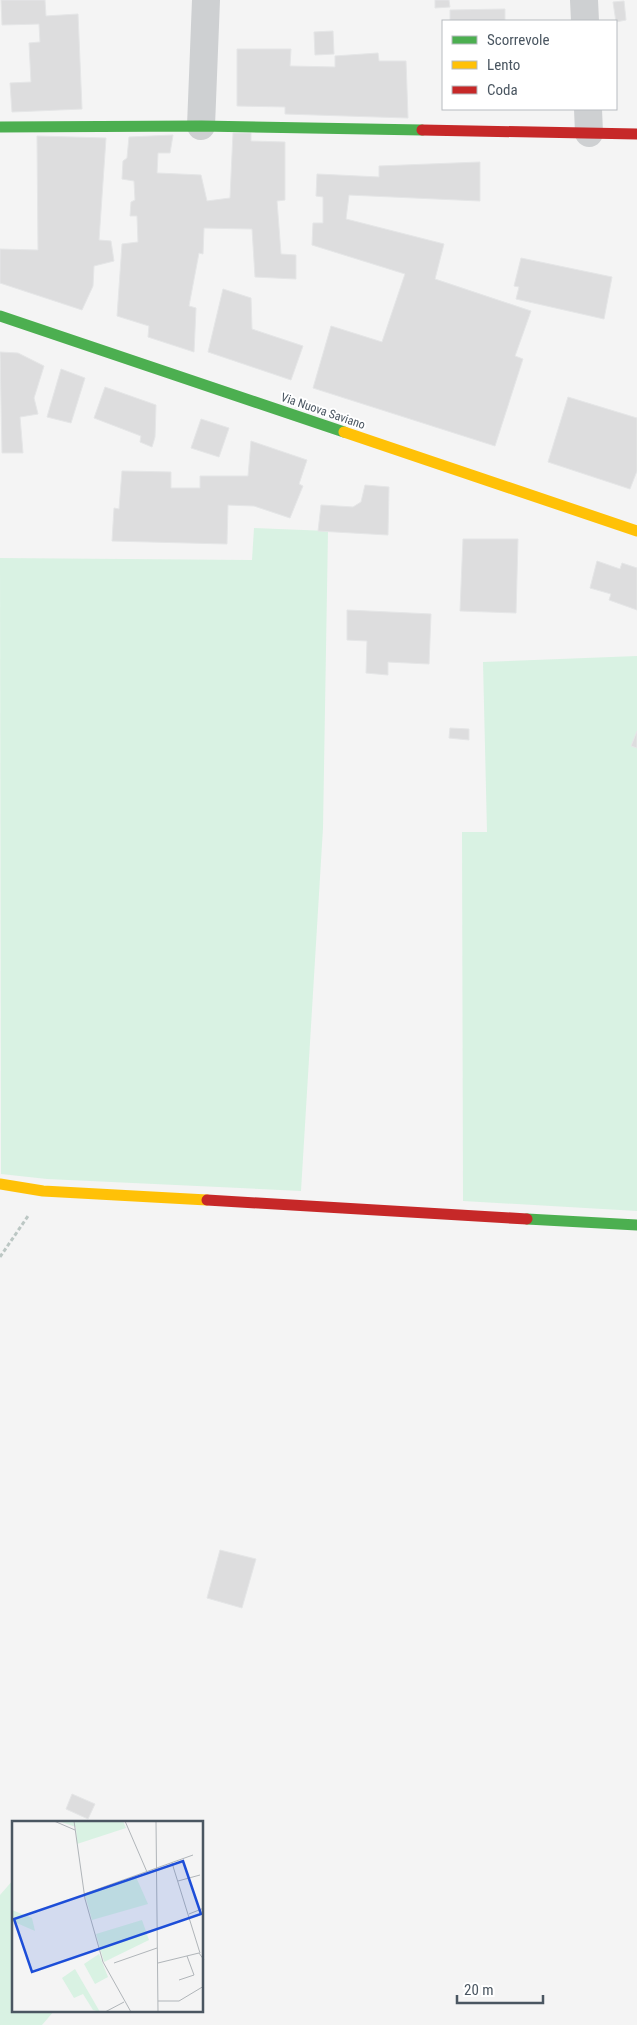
<svg xmlns="http://www.w3.org/2000/svg" width="637" height="2025" font-family="'Roboto Condensed',sans-serif">
	<style>
		.green { fill: #d9f2e3 }
		.building { fill: #ddddde; stroke: #e5e6e7 }
		.lines { fill: none; stroke-linecap: round; stroke-linejoin: round }
		.path { stroke: #bcc7c4; stroke-width: 3; stroke-dasharray: 4 2.5; stroke-linecap: butt }
		.street { stroke: #ced0d2; stroke-width: 28 }
		.fast { stroke: #4caf50; stroke-width: 11 }
		.slow { stroke: #ffc107; stroke-width: 11 }
		.jam { stroke: #c62828; stroke-width: 11 }
		.labels { text-anchor: middle; dominant-baseline: central; stroke-width: 4; stroke-linejoin: round; paint-order: stroke }
		.street-label { font-size: 12px; fill: #4a5661; stroke: #fff }
		.inset-road { fill: none; stroke: #b0b5b9; stroke-width: 1 }
		.view { fill: #1d4ed8; fill-opacity: 0.15; stroke: #1d4ed8; stroke-width: 2.5 }
		.inset-edge { fill: none; stroke: #4a5661; stroke-width: 2.5 }
	</style>
	<rect width="100%" height="100%" fill="#f4f4f4"/>
	<g class="green">
		<path d="M 254,528 L 328,531 L 323,828 L 301,1191 L 47,1179 L 1,1174 L 0,558 L 252,560 Z"/>
		<path d="M 637,656 L 637,1211 L 463,1201 L 462,832 L 487,832 L 483,662 Z"/>
		<path d="M 14,1879 L 14,2011 L 54,2011 L 42,2025 L 0,2025 L 0,1895 Z"/>
	</g>
	<g class="building">
		<path d="M 1,0 L 45,0 L 46,16 L 78,14 L 82,109 L 12,112 L 10,83 L 31,82 L 29,43 L 40,42 L 39,24 L 2,25 Z"/>
		<path d="M 435,0 L 449,0 L 450,7 L 435,8 Z"/>
		<path d="M 624,1 L 626,20 L 616,22 L 613,2 Z"/>
		<path d="M 505,9 L 505,21 L 450,21 L 450,10 Z"/>
		<path d="M 333,31 L 334,54 L 315,55 L 314,32 Z"/>
		<path d="M 237,49 L 291,49 L 290,66 L 335,67 L 335,56 L 378,53 L 379,61 L 406,61 L 408,118 L 285,114 L 285,107 L 237,106 Z"/>
		<path d="M 233,133 L 251,133 L 251,141 L 285,142 L 285,200 L 277,201 L 281,254 L 296,255 L 296,279 L 255,277 L 252,229 L 204,228 L 203,254 L 199,253 L 189,306 L 196,308 L 194,352 L 148,337 L 149,326 L 117,316 L 122,244 L 138,242 L 137,216 L 130,216 L 131,202 L 135,200 L 134,181 L 122,179 L 123,161 L 127,158 L 129,137 L 173,135 L 170,153 L 158,153 L 157,173 L 201,175 L 207,201 L 230,198 Z"/>
		<path d="M 37,136 L 106,138 L 99,240 L 111,241 L 114,261 L 94,266 L 93,286 L 82,310 L 0,283 L 0,249 L 38,250 Z"/>
		<path d="M 480,162 L 480,201 L 349,195 L 346,219 L 444,244 L 435,279 L 531,311 L 515,356 L 523,359 L 495,446 L 313,388 L 331,326 L 382,342 L 405,274 L 312,245 L 313,223 L 323,223 L 323,197 L 316,196 L 317,174 L 379,177 L 379,166 Z"/>
		<path d="M 521,258 L 612,277 L 604,319 L 516,299 L 519,287 L 514,286 Z"/>
		<path d="M 223,289 L 251,298 L 252,329 L 303,346 L 291,380 L 208,352 Z"/>
		<path d="M 0,352 L 18,353 L 44,366 L 34,398 L 38,414 L 20,417 L 23,453 L 2,453 Z"/>
		<path d="M 61,369 L 85,378 L 71,423 L 47,417 Z"/>
		<path d="M 105,387 L 156,405 L 155,437 L 152,447 L 140,442 L 141,436 L 94,418 Z"/>
		<path d="M 568,397 L 637,418 L 637,471 L 630,489 L 548,462 Z"/>
		<path d="M 201,419 L 229,428 L 219,457 L 191,448 Z"/>
		<path d="M 251,441 L 307,460 L 299,484 L 303,486 L 290,518 L 254,506 L 228,505 L 227,544 L 112,541 L 114,508 L 119,509 L 122,471 L 171,472 L 171,488 L 200,488 L 200,476 L 248,476 Z"/>
		<path d="M 365,485 L 389,487 L 388,535 L 318,531 L 321,505 L 353,507 L 361,502 Z"/>
		<path d="M 463,539 L 518,539 L 516,613 L 460,611 Z"/>
		<path d="M 597,561 L 620,569 L 622,563 L 637,568 L 637,610 L 609,600 L 611,594 L 590,588 Z"/>
		<path d="M 347,610 L 431,614 L 429,664 L 388,662 L 388,675 L 366,673 L 367,641 L 347,640 Z"/>
		<path d="M 450,728 L 469,729 L 469,740 L 449,738 Z"/>
		<path d="M 637,731 L 637,748 L 631,746 Z"/>
		<path d="M 220,1550 L 256,1559 L 242,1608 L 207,1598 Z"/>
		<path d="M 72,1794 L 95,1804 L 88,1819 L 66,1809 Z"/>
	</g>
	<g class="lines">
		<path class="path" d="M 0,1257 L 28,1216"/>
		<g class="street">
			<path d="M 584,0 L 585,21"/>
			<path d="M 588,109 L 589,133"/>
			<path d="M 201,126 L 206,0"/>
		</g>
		<g class="fast">
			<path d="M 0,127 L 201,126 L 422,130"/>
			<path d="M 0,316 L 344,432"/>
			<path d="M 527,1219 L 637,1225"/>
		</g>
		<g class="slow">
			<path d="M 344,432 L 637,531"/>
			<path d="M 0,1184 L 43,1191 L 207,1200"/>
		</g>
		<g class="jam">
			<path d="M 422,130 L 637,134"/>
			<path d="M 207,1200 L 527,1219"/>
		</g>
	</g>
	<g class="labels">
		<g class="street-label">
			<text transform="translate(323 411) rotate(19)">Via Nuova Saviano</text>
		</g>
	</g>
	<g transform="translate(12 1821)">
		<rect width="191" height="191" fill="#f4f4f4"/>
		<path d="M 46,0 L 111,0 L 114,7 L 65,23 L 64,6 ZM 124,56 L 136,83 L 80,99 L 73,74 ZM 0,89 L 20,97 L 23,110 L 0,100 ZM 130,99 L 137,119 L 92,141 L 84,113 ZM 87,133 L 96,156 L 83,163 L 72,143 ZM 63,148 L 88,191 L 81,189 L 71,173 L 62,177 L 50,157 Z" fill="#d9f2e3"/>
		<path class="inset-road" d="M 42,0 L 63,9M 62,0 L 73,78 L 91,141 L 119,191M 113,0 L 135,51M 144,0 L 146,191M 160,42 L 188,132M 166,60 L 188,54M 72,73 L 181,34M 177,93 L 192,87M 102,142 L 145,127M 146,142 L 187,132 L 192,139M 167,159 L 182,154 L 175,135M 146,180 L 167,180 L 192,165M 93,191 L 112,181"/>
		<path class="view" d="M 171,40 L 189,93 L 20,151 L 2,98 Z"/>
		<rect width="191" height="191" class="inset-edge"/>
	</g>
	<rect x="442" y="20" width="175" height="90" fill="#ffffff" stroke="#b7bbc0"/>
	<rect x="452" y="36" width="25" height="8" fill="#4caf50" stroke="#b7bbc0"/>
	<text x="487" y="45" font-size="15" fill="#4a5661">Scorrevole</text>
	<rect x="452" y="61" width="25" height="8" fill="#ffc107" stroke="#b7bbc0"/>
	<text x="487" y="70" font-size="15" fill="#4a5661">Lento</text>
	<rect x="452" y="86" width="25" height="8" fill="#c62828" stroke="#b7bbc0"/>
	<text x="487" y="95" font-size="15" fill="#4a5661">Coda</text>
	<path d="M457 1995v8h86v-8" fill="none" stroke="#4a5661" stroke-width="2.5"/>
	<text x="464" y="1995" font-size="15" fill="#4a5661" stroke="#ffffff" stroke-width="4" paint-order="stroke">20 m</text>
</svg>
